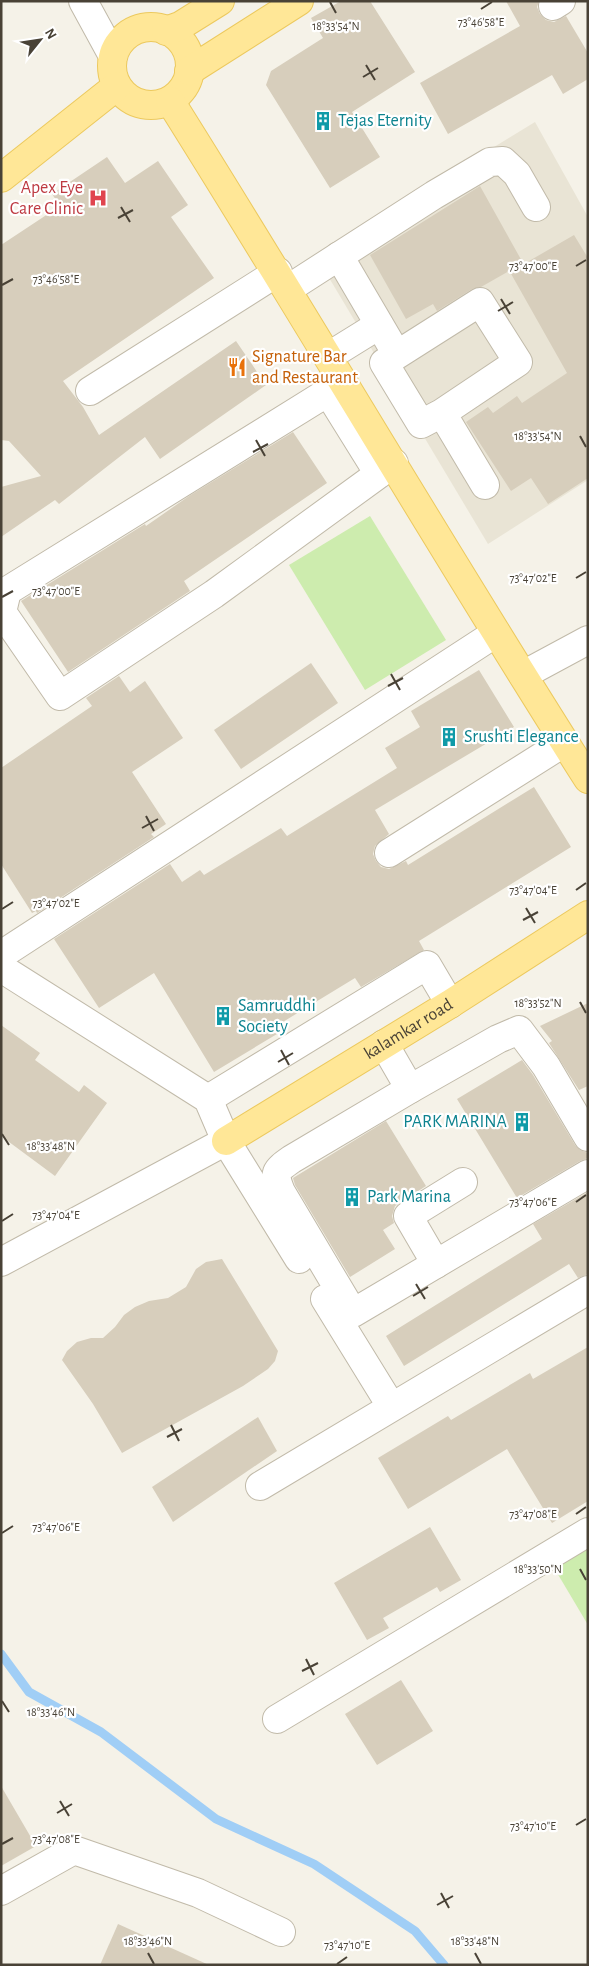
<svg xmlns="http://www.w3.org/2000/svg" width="589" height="1966" font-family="'Alegreya Sans',sans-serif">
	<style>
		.residential { fill: #e9e4d5 }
		.green { fill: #cdecae }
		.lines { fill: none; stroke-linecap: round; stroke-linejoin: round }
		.stream { stroke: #a0cef6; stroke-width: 9 }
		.building { fill: #d7cebc }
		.minor-casing { stroke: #c1baa9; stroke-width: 30 }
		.major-casing { stroke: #ecc95e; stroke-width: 30 }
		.minor { stroke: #fff; stroke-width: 28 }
		.major { stroke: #ffe797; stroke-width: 28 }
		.ticks { fill: none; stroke: #494236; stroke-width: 2 }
		.labels { text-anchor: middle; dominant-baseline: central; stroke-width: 4.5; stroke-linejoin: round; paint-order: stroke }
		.culture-label { font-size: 18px; fill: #0d838f; stroke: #fff; text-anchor: start }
		.health-label { font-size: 18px; fill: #be3a42; stroke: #fff; text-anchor: end }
		.food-label { font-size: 18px; fill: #c56008; stroke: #fff; text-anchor: start }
		.street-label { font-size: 18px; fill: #494236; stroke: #fff }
		.ticks-label { font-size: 12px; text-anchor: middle; fill: #494236; stroke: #fff; stroke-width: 4.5; stroke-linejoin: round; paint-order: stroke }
	</style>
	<rect width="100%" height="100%" fill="#f5f2e8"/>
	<path class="residential" d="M 535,122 L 588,217 L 588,480 L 488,544 L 316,256 Z"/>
	<g class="green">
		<path d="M 370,516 L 446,640 L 365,690 L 289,565 Z"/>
		<path d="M 588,1539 L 588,1625 L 550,1561 Z"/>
	</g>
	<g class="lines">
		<path class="stream" d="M 1,1654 L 29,1692 L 101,1732 L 216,1819 L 314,1864 L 415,1931 L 444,1965"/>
	</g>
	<g class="building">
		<path d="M 341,1 L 370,1 L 415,72 L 352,112 L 380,157 L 330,188 L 266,85 L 271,71 L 323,38 L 311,18 Z"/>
		<path d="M 506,1 L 539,1 L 537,7 L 540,14 L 546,20 L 554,22 L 566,16 L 588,53 L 588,79 L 563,94 L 552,75 L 448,134 L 420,83 L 520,26 Z"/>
		<path d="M 107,157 L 125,183 L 158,161 L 188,205 L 171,217 L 214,278 L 63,381 L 83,407 L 99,435 L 236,341 L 266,385 L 160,459 L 145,437 L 59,504 L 55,500 L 1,537 L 1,487 L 41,476 L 9,441 L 1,440 L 1,245 L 60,206 L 52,194 Z"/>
		<path d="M 480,186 L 523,263 L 481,287 L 472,289 L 437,311 L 433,304 L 406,319 L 370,255 Z"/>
		<path d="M 574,235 L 588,258 L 588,478 L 548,504 L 531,478 L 511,491 L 466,422 L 488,407 L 493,413 L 517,396 L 522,403 L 567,373 L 510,272 Z"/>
		<path d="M 293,432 L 327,483 L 184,581 L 190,591 L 68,672 L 21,601 L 145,524 L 146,526 L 189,496 Z"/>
		<path d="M 311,663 L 338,703 L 241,769 L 214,730 Z"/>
		<path d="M 479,670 L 514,727 L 375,810 L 389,834 L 375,846 L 373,854 L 376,861 L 381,867 L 389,869 L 406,861 L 408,865 L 534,787 L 571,847 L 419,941 L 424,950 L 361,987 L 355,978 L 273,1028 L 277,1034 L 214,1072 L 154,973 L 99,1008 L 54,939 L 170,864 L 182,882 L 200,870 L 204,875 L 281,828 L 287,836 L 397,768 L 385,748 L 420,727 L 411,711 Z"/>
		<path d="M 119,676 L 130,692 L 145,681 L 183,738 L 132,772 L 166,824 L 151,834 L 154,837 L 37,913 L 36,911 L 32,913 L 1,864 L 1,768 L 92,706 L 86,698 Z"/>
		<path d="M 588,1003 L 588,1086 L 579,1090 L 549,1043 L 552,1041 L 540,1026 Z"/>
		<path d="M 1,1025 L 40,1053 L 35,1060 L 79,1092 L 84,1085 L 107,1103 L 55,1176 L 1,1136 Z"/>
		<path d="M 522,1060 L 533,1075 L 575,1145 L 580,1150 L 588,1153 L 588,1158 L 580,1161 L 517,1198 L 457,1099 Z"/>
		<path d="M 386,1121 L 426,1186 L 395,1206 L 392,1216 L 394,1223 L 383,1230 L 395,1249 L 350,1277 L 295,1185 L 293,1178 Z"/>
		<path d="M 588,1192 L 588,1274 L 578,1278 L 569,1264 L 404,1366 L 386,1336 L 542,1239 L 533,1224 Z"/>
		<path d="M 222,1259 L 278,1351 L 275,1361 L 268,1369 L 243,1386 L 122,1453 L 93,1404 L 62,1360 L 67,1351 L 77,1342 L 91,1338 L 103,1338 L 115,1327 L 124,1315 L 135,1307 L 149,1301 L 168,1298 L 186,1287 L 196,1269 L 206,1262 Z"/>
		<path d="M 588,1347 L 588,1501 L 552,1523 L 507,1449 L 408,1509 L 378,1458 L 448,1416 L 451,1420 L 530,1373 L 533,1379 Z"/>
		<path d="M 258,1417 L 277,1451 L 173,1522 L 152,1487 Z"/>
		<path d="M 430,1527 L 461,1580 L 440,1592 L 437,1587 L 383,1618 L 389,1628 L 367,1640 L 334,1583 Z"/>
		<path d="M 401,1680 L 433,1731 L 377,1765 L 345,1714 Z"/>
		<path d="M 1,1786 L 36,1846 L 1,1866 Z"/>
		<path d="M 118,1924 L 209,1965 L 100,1965 Z"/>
	</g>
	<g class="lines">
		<g class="minor-casing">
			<g id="minor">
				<path d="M 83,1 L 113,56"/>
				<path d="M 553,6 L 561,1"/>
				<path d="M 339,256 L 396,353"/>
				<path d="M 288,289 L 434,195 L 490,162 L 503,161 L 517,174 L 536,207"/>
				<path d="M 329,356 L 379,325"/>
				<path d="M 90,391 L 278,272"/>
				<path d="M 442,413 L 421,424 L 384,363 L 480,302 L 518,362 L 442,413 L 485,485"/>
				<path d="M 379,474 L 328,392 L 7,591 L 2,612 L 60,696 L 214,594 L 394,463"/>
				<path d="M 523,675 L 588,640"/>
				<path d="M 389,853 L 565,742"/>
				<path d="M 1,955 L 496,633"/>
				<path d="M 1,968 L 208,1099 L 226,1141 L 299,1259"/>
				<path d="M 384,1044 L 410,1089"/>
				<path d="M 208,1099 L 427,965 L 450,1004"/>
				<path d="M 588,1137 L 546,1066 L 519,1030 L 498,1039 L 410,1089 L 292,1159 C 275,1171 273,1172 281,1192 L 353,1313 L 588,1174"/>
				<path d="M 1,1262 L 226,1141"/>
				<path d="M 436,1264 L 408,1216 L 463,1182"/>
				<path d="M 325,1299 L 391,1406"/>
				<path d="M 260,1486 L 588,1290"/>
				<path d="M 277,1719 L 588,1532"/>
				<path d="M 1,1891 L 74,1850 L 198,1893 L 281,1932"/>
			</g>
		</g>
		<g class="major-casing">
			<g id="major">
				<circle cx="151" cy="66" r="39"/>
				<path d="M 166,31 L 180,26 L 220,1"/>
				<path d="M 189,71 L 299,1"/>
				<path d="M 170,101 C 311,325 445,555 588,779"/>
				<path d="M 1,178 L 117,86"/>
				<path id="s1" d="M 226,1141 L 450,1004 L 588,915"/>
			</g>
		</g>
		<use href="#minor" class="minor"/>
		<use href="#major" class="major"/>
	</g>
	<path class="ticks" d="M 330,2 L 336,13M 481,9 L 492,2M 366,65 L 375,80M 363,77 L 378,68M 121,207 L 130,222M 118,218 L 133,210M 576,266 L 586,260M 2,285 L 13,279M 501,299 L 510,314M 498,311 L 513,302M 580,436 L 586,447M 256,440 L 265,456M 253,452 L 268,444M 576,578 L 586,572M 2,597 L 13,591M 391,674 L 400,690M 388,686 L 403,678M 146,816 L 154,831M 142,828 L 158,819M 576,890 L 586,883M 526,908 L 535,923M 2,909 L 13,902M 523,920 L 538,912M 580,1002 L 586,1013M 281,1050 L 289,1065M 278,1062 L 293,1053M 2,1134 L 9,1145M 576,1202 L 586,1195M 2,1221 L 13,1214M 416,1284 L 425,1299M 413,1296 L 428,1287M 171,1425 L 179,1441M 167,1437 L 182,1429M 576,1514 L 586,1507M 2,1533 L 13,1526M 580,1569 L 586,1580M 306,1659 L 314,1675M 302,1671 L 318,1663M 2,1701 L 9,1712M 60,1801 L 69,1816M 57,1813 L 72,1804M 576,1825 L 586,1819M 2,1844 L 13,1838M 441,1893 L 449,1908M 437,1905 L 453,1896M 148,1953 L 154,1964M 475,1953 L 481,1964M 337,1964 L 347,1957"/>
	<defs>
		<g id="building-bare" transform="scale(1.5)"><path d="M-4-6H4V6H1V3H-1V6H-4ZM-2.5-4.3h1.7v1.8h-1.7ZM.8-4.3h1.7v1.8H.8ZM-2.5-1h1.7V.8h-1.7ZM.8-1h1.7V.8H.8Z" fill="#0f9aa8" stroke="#fff" stroke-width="2.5" paint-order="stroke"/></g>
		<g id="hospital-bare" transform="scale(1.5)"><path d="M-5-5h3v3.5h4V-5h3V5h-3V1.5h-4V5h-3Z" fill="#e0444e" stroke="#fff" stroke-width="2.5" paint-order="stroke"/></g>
		<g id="restaurant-bare" transform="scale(1.5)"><path d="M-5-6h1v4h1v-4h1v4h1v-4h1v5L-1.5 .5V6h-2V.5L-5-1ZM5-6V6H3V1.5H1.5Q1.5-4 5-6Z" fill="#e8710a" stroke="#fff" stroke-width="2.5" paint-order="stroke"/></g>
	</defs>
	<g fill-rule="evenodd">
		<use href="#building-bare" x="323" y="121"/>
		<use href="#hospital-bare" x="98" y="198"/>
		<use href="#restaurant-bare" x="237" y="367"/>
		<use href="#building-bare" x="449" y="737"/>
		<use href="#building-bare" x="223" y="1016"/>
		<use href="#building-bare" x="522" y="1122"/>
		<use href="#building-bare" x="352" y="1197"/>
	</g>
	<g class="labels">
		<g class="culture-label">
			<text x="338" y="121">Tejas Eternity</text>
			<text x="464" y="737">Srushti Elegance</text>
			<text x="238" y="1006">Samruddhi<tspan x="238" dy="21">Society</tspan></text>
			<text x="507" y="1122" text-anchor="end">PARK MARINA</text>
			<text x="367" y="1197">Park Marina</text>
		</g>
		<g class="health-label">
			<text x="83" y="188">Apex Eye<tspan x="83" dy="21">Care Clinic</tspan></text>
		</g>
		<g class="food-label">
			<text x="252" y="357">Signature Bar<tspan x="252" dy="21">and Restaurant</tspan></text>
		</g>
		<g class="street-label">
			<text stroke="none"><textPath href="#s1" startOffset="214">kalamkar road</textPath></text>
		</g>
	</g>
	<g class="ticks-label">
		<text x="481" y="26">73°46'58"E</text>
		<text x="336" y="30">18°33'54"N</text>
		<text x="533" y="270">73°47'00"E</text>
		<text x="56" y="283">73°46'58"E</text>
		<text x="538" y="440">18°33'54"N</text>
		<text x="533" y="582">73°47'02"E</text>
		<text x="56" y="595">73°47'00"E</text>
		<text x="533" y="894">73°47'04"E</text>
		<text x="56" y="907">73°47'02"E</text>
		<text x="538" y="1007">18°33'52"N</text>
		<text x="51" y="1150">18°33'48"N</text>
		<text x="533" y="1206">73°47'06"E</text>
		<text x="56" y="1219">73°47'04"E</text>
		<text x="533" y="1518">73°47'08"E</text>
		<text x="56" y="1531">73°47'06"E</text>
		<text x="538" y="1573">18°33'50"N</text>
		<text x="51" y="1716">18°33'46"N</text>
		<text x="533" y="1830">73°47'10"E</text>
		<text x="56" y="1843">73°47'08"E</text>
		<text x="148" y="1945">18°33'46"N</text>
		<text x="475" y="1945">18°33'48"N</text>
		<text x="347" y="1949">73°47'10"E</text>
	</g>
	<rect width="589" height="1966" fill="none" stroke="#494236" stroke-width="5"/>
	<g transform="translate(40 40) rotate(60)" stroke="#ffffff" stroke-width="4" paint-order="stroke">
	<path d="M0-4L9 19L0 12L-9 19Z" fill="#494236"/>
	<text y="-8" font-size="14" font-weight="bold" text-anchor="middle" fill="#494236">N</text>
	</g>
</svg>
